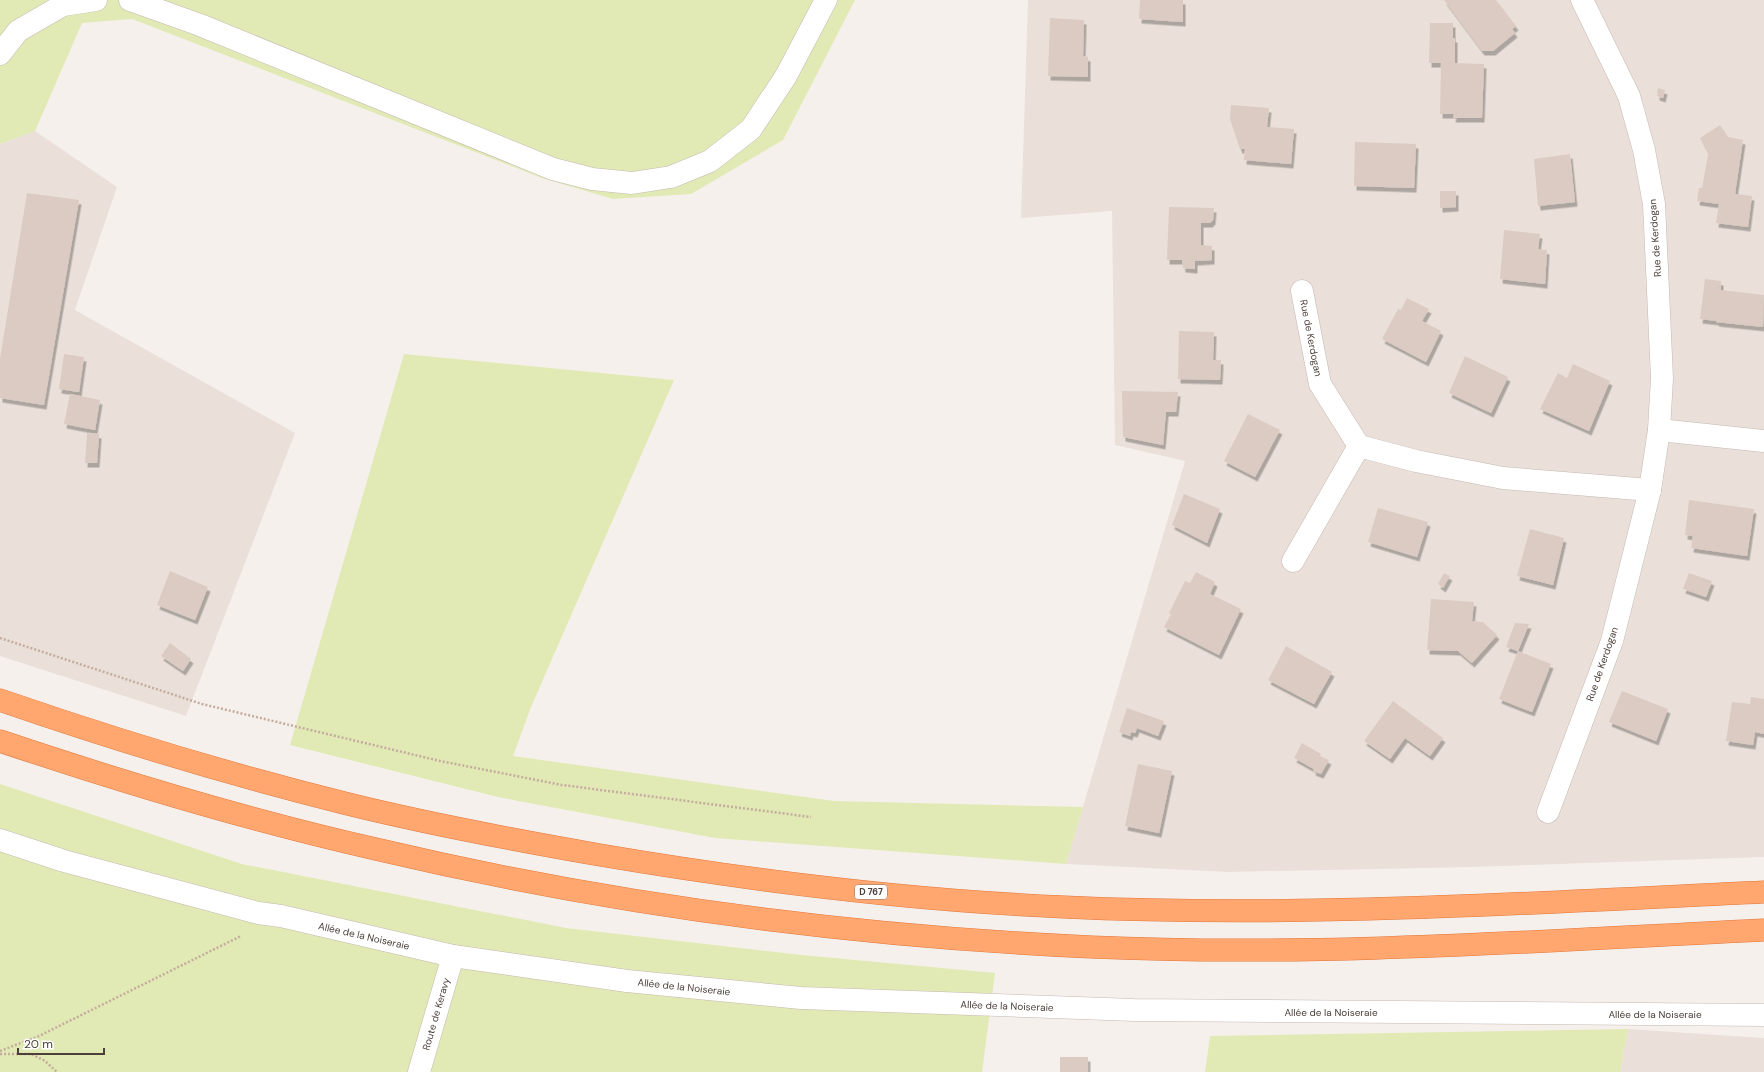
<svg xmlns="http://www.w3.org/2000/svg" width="1764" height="1072" font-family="'DM Sans',sans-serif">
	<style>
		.residential { fill: #eae0d9 }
		.green { fill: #e1eab4 }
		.building { fill: #dbcbc3; filter: url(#shadow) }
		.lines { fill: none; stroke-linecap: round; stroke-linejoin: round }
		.minor-casing { stroke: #c5b8b0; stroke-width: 23 }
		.highway-casing { stroke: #e2763a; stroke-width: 23 }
		.path { stroke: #c4ac9e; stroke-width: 2.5; stroke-dasharray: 2 2; stroke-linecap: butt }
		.minor { stroke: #fff; stroke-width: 22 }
		.highway { stroke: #ffa76e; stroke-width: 22 }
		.labels { text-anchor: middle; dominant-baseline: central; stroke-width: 4; stroke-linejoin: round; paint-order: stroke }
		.shield { fill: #fff; stroke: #817974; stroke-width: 1 }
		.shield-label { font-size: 9px; font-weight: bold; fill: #4b3f39 }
		.street-label { font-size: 10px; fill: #4b3f39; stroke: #fff }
	</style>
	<defs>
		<filter id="shadow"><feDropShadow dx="2.5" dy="4.5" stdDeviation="0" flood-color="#0004"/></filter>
	</defs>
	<rect width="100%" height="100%" fill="#f6f0ec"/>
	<g class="residential">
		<path d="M 1028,0 L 1764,0 L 1764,857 L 1472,867 L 1228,872 L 1066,864 L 1185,461 L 1115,445 L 1112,211 L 1021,218 Z"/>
		<path d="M 35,131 L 117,187 L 75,310 L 295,433 L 186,716 L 0,656 L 0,144 Z"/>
		<path d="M 1628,1029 L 1764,1038 L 1764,1072 L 1620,1072 Z"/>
	</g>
	<g class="green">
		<path d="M 0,0 L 855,0 L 783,140 L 691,194 L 613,199 L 542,178 L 132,19 L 82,23 L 35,131 L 0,144 Z"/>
		<path d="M 404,354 L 674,380 L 531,707 L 513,756 L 834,801 L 1083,807 L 1066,864 L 715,838 L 498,797 L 290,745 Z"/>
		<path d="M 0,784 L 242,864 L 566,928 L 802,955 L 995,973 L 982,1072 L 0,1072 Z"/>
		<path d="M 1628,1029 L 1620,1072 L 1205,1072 L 1210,1036 Z"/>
	</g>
	<g class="building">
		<path d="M 1140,0 L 1183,0 L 1183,22 L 1139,19 Z"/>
		<path d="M 1444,0 L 1496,0 L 1516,26 L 1512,29 L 1515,33 L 1493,51 L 1482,51 Z"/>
		<path d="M 1050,18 L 1084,20 L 1083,56 L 1088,57 L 1088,77 L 1048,76 Z"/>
		<path d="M 1430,23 L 1453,23 L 1453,38 L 1455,38 L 1455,63 L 1484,64 L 1482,118 L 1453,118 L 1454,114 L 1440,114 L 1441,63 L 1429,63 Z"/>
		<path d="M 1658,88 L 1665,90 L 1663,98 L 1657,96 Z"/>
		<path d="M 1231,105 L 1269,108 L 1267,127 L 1294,129 L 1291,164 L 1244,160 L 1245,149 L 1240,149 L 1230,119 Z"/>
		<path d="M 1720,125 L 1728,137 L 1743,140 L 1735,194 L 1752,196 L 1748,227 L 1716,223 L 1719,204 L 1697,201 L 1699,188 L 1702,188 L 1708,155 L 1709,155 L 1700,138 Z"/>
		<path d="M 1355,142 L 1416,144 L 1414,188 L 1354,186 Z"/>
		<path d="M 1570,154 L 1575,202 L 1538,206 L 1534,159 Z"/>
		<path d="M 1440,191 L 1456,191 L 1456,207 L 1440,208 Z"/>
		<path d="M 27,193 L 79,200 L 44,405 L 0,398 L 0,359 Z"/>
		<path d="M 1169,207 L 1214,208 L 1213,220 L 1210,223 L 1201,223 L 1201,245 L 1212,246 L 1212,260 L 1195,261 L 1195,269 L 1183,268 L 1182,260 L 1167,260 Z"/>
		<path d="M 1504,230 L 1540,234 L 1538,249 L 1547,250 L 1545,284 L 1500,279 Z"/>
		<path d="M 1705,279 L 1721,281 L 1721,290 L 1764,295 L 1763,327 L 1716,322 L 1717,321 L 1700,319 Z"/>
		<path d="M 1407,298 L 1429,309 L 1422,321 L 1441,331 L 1426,362 L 1382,339 L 1398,309 L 1401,310 Z"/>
		<path d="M 1179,331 L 1214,332 L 1213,360 L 1221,360 L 1220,380 L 1178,379 Z"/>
		<path d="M 64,354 L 84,357 L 79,392 L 59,389 Z"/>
		<path d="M 1465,356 L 1508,377 L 1491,413 L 1449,393 Z"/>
		<path d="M 1573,364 L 1610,381 L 1589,431 L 1540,409 L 1558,373 L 1567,378 Z"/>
		<path d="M 1122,391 L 1178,392 L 1176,412 L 1166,412 L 1163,445 L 1123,437 Z"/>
		<path d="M 70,394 L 100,400 L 95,430 L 64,424 Z"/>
		<path d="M 1248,414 L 1280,430 L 1255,477 L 1224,461 Z"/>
		<path d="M 87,433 L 99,434 L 97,463 L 85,463 Z"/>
		<path d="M 1184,494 L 1220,509 L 1207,543 L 1172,525 Z"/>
		<path d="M 1689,500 L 1754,509 L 1747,556 L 1691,548 L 1693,536 L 1685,535 Z"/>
		<path d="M 1378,508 L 1428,522 L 1417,557 L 1368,542 Z"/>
		<path d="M 1530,529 L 1564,538 L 1553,585 L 1517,576 Z"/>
		<path d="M 170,571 L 208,587 L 195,620 L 157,605 Z"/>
		<path d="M 1196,572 L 1215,582 L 1210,594 L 1241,609 L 1219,655 L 1164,627 L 1171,614 L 1169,613 L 1185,581 L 1190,583 Z"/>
		<path d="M 1444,573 L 1450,576 L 1443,588 L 1438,584 Z"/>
		<path d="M 1689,573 L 1712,581 L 1706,597 L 1683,589 Z"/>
		<path d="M 1431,599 L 1474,602 L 1472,621 L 1483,622 L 1497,635 L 1472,663 L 1458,651 L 1427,650 Z"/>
		<path d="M 1515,623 L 1529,624 L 1518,651 L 1506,647 Z"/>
		<path d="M 170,643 L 191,659 L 183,671 L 161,656 Z"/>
		<path d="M 1286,646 L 1332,672 L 1314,704 L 1268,680 Z"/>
		<path d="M 1518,651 L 1551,664 L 1532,712 L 1499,699 Z"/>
		<path d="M 1622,691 L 1668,709 L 1656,741 L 1609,722 Z"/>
		<path d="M 1751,697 L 1764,699 L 1764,734 L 1755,732 L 1753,745 L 1726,741 L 1732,702 L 1750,704 Z"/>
		<path d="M 1393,701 L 1443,738 L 1430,756 L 1405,738 L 1390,759 L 1364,741 Z"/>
		<path d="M 1127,708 L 1164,721 L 1158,736 L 1137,728 L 1135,733 L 1131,732 L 1130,736 L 1119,732 Z"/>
		<path d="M 1302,743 L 1321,754 L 1320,756 L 1329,760 L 1321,774 L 1313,771 L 1314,769 L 1294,758 Z"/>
		<path d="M 1138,764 L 1172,771 L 1159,833 L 1125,826 Z"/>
		<rect x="1060" y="1057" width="28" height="15"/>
	</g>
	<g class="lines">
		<g class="minor-casing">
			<g id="minor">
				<path d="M 130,0 L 200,25 L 553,169 L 592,179 L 632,183 L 671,177 L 710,161 L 751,129 L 786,76 L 826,0"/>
				<path d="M 0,54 L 18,31 L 63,5 L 96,0"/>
				<path d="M 1302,291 L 1320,384 L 1359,446 L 1416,461 L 1503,478 L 1650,490"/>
				<path d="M 1659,430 L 1764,441"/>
				<path d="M 1293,561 L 1359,446"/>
				<path d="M 1548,812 L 1612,641 L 1650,490 L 1659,430 L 1662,378 L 1654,204 L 1644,150 L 1629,96 L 1582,0"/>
				<path d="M 0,840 L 64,861 L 258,913 L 281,916 L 453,956 L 627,981 L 801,998 L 1134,1010 L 1764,1015"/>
				<path d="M 419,1072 L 453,956"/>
			</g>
		</g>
		<g class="highway-casing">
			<g id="highway">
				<path d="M 0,700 C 113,739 228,774 344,803 C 428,824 514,840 600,855 C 753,881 908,900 1064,907 C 1297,918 1531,903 1764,892"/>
				<path d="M 0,741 C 125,783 251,821 380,850 C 613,905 852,936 1091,947 C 1315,957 1540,941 1764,930"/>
			</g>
		</g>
		<g class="path">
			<path d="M 0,638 L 202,704 L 440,761 L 562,785 L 811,817"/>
			<path d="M 0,1051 L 39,1036 L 241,936"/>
			<path d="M 0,1054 L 31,1054 L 45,1061 L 57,1072"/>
		</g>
		<use href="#minor" class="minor"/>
		<use href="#highway" class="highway"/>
	</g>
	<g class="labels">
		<rect class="shield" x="855" y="885" width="32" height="14" rx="3"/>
		<g class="shield-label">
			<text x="871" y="892">D 767</text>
		</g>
		<g class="street-label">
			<text transform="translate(1655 238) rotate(-94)">Rue de Kerdogan</text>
			<text transform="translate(1311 338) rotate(79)">Rue de Kerdogan</text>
			<text transform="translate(1602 664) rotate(-71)">Rue de Kerdogan</text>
			<text transform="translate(364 936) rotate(13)">Allée de la Noiseraie</text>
			<text transform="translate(684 987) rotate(6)">Allée de la Noiseraie</text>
			<text transform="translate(1007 1006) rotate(2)">Allée de la Noiseraie</text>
			<text x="1331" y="1012">Allée de la Noiseraie</text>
			<text transform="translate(436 1014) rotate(-74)">Route de Keravy</text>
			<text x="1655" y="1014">Allée de la Noiseraie</text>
		</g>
	</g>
	<path d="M18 1048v6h86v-6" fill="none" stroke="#4b3f39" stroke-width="2"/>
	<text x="24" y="1048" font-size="12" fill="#4b3f39" stroke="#ffffff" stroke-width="3" paint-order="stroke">20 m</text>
</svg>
